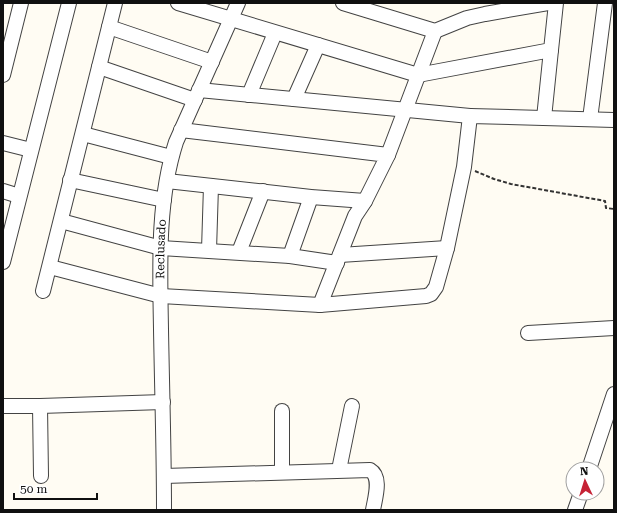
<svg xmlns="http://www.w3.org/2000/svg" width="617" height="513" font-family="'Roboto Serif',serif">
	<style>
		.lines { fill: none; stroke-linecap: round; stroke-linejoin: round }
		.minor-casing { stroke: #434343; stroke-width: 16 }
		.path { stroke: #323232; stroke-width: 2; stroke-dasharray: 4 2; stroke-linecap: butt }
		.minor { stroke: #fff; stroke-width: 14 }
		.labels { text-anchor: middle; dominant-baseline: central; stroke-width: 4; stroke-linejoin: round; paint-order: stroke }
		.street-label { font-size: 12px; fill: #101010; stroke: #fff }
	</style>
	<rect width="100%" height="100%" fill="#fffcf3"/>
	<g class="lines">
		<g class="minor-casing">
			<g id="minor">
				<path d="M 178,3 L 418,75 L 551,50 L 556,3"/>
				<path d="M 343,3 L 435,31 L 467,18 L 485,14 L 548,3"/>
				<path d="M 109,27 L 212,62"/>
				<path d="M 99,67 L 195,100"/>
				<path d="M 3,75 L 21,3"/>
				<path d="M 199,90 L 470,116"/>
				<path d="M 249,95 L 275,33"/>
				<path d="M 294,99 L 318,45"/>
				<path d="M 544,118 L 551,50"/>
				<path d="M 590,119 L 605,3"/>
				<path d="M 181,130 L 388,155 L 365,201 L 355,216 L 320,305"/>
				<path d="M 83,134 L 171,157"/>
				<path d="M 3,143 L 31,150"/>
				<path d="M 388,155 L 435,31"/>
				<path d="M 70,180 L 164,200"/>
				<path d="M 167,181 L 311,197 L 365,201"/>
				<path d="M 3,191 L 19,196"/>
				<path d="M 61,221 L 161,248 L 290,256 L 337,263"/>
				<path d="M 209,250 L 211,186"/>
				<path d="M 239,252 L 263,191"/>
				<path d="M 340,255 L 447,248"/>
				<path d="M 290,256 L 311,197"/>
				<path d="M 3,262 L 69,3"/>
				<path d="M 50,267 L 161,296 L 320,305 L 426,296 L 431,294 L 436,287 L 447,248 L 464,167 L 470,116 L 614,120"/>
				<path d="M 43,291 L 115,3"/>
				<path d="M 528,333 L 614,328"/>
				<path d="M 3,406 L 40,406 L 163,402"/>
				<path d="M 40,406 L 41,476"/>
				<path d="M 282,411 L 282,472"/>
				<path d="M 589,469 L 614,394"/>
				<path d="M 339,470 L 352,406"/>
				<path d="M 164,476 L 370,470 C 382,477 375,498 373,510"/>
				<path id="s1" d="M 164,510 C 164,450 162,389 161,329 C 160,268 157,201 176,142 L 238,3"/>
				<path d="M 575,510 L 581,493"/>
			</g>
		</g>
		<path class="path" d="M 475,171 L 494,179 L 511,184 L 605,201 L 606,208 L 614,209"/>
		<use href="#minor" class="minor"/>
	</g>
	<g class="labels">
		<g class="street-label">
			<text stroke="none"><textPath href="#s1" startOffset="261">Reclusado</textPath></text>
		</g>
	</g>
	<rect width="617" height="513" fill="none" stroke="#101010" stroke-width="8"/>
	<g transform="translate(585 481) rotate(356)"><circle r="19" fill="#ffffff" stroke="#9f9f9f"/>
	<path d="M0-3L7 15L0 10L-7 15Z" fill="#c62235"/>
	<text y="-6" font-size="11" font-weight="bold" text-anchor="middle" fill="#101010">N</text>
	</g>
	<path d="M14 493v6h83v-6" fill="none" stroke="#101010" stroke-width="2"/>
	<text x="20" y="493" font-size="12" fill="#101010" stroke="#ffffff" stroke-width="3" paint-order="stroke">50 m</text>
</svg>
